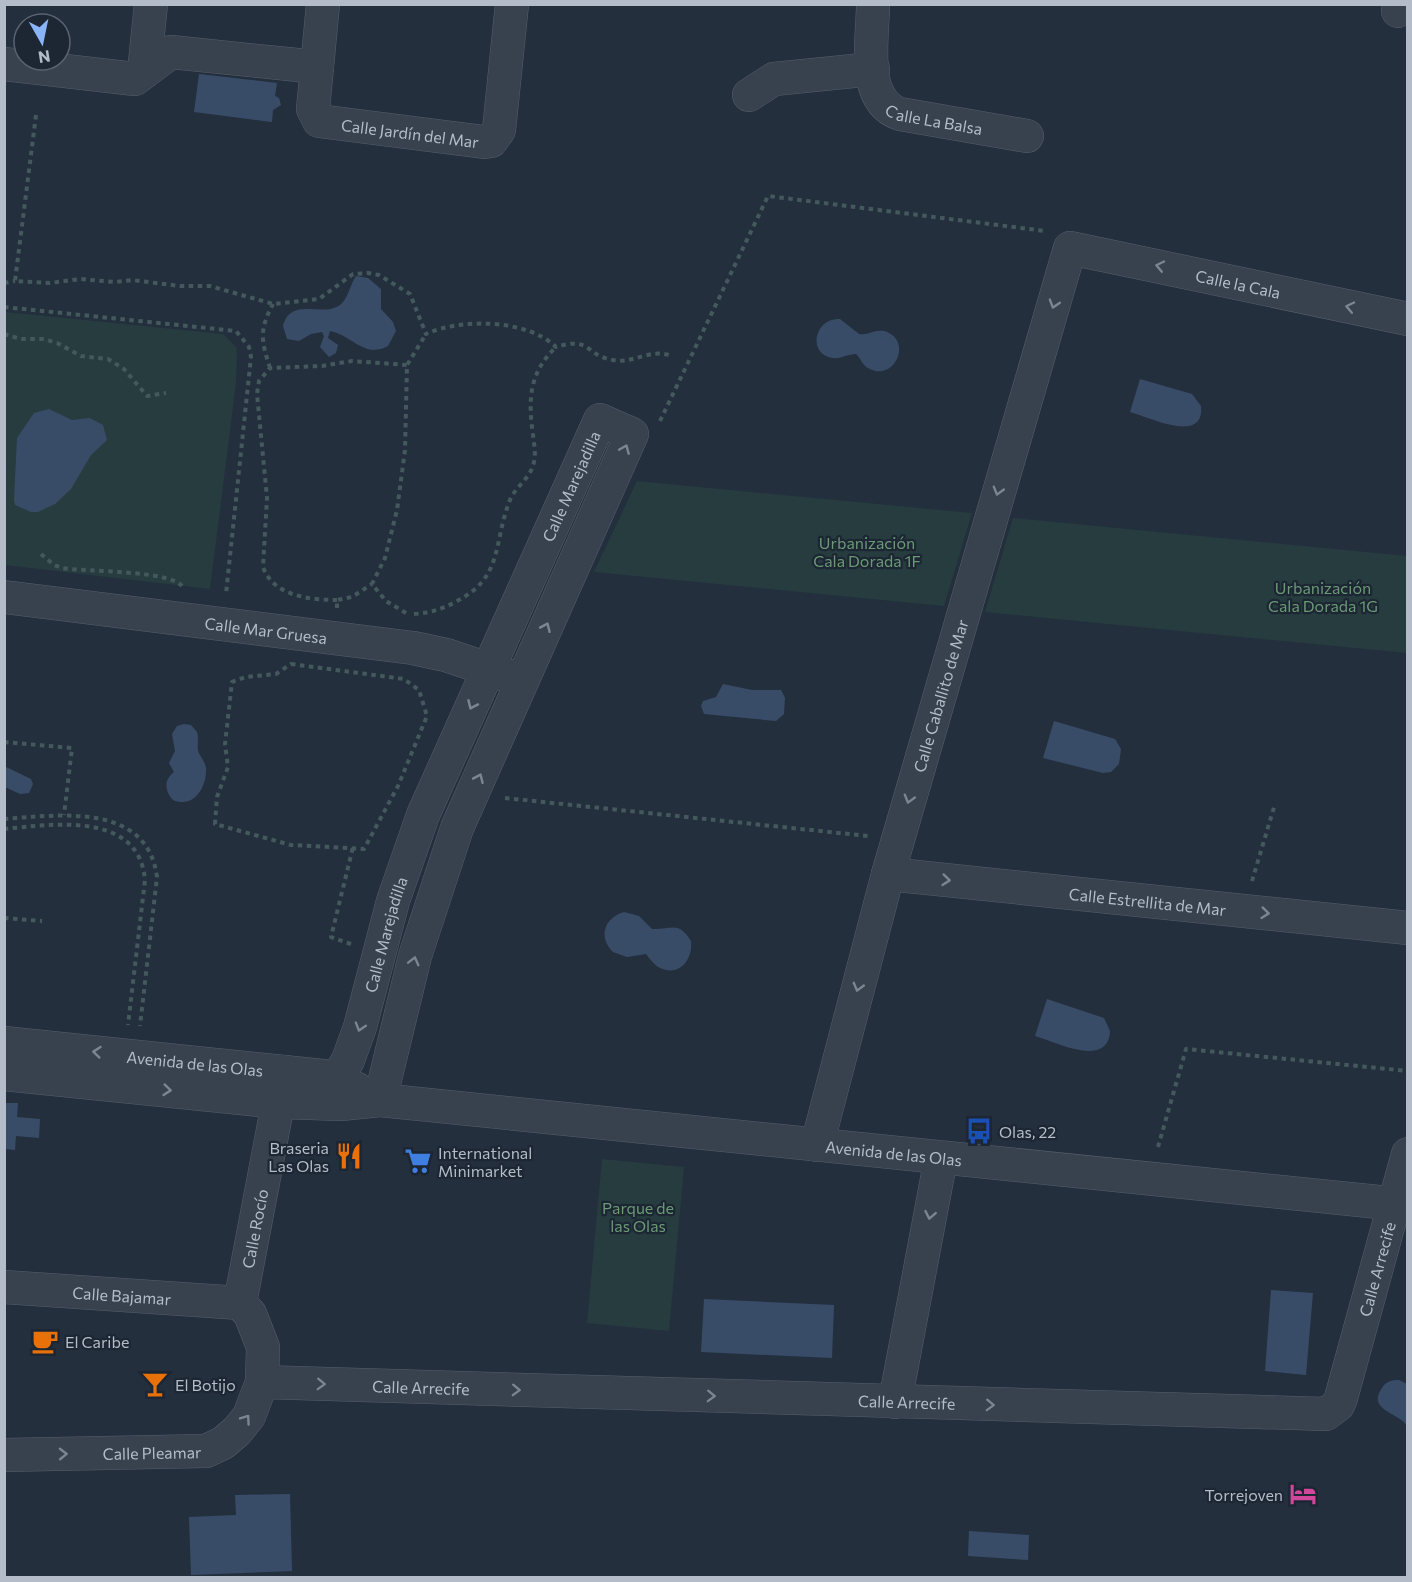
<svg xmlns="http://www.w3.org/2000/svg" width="1412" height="1582" font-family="Commissioner,sans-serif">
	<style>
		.green { fill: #263c3f }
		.water { fill: #394c67 }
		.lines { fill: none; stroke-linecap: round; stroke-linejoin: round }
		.minor-casing { stroke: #565f6c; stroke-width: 34 }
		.path { stroke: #44595c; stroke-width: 4; stroke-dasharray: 4.5 4.5; stroke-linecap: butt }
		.minor { stroke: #38414e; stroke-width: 33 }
		.oneway { stroke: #7c8592 }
		.labels { text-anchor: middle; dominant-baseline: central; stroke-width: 4.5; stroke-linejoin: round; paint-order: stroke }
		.street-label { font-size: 16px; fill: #b4bcc9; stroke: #1d2633 }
		.park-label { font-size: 16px; fill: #6b9a76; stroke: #1d2633 }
		.poi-label { font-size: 16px; fill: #b4bcc9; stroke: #1d2633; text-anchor: start }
	</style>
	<rect width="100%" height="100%" fill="#242f3e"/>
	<g class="green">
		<path d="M 5,312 L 223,334 L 237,348 L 236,383 L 210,589 L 5,565 Z"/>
		<path d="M 637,481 L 972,513 L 944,606 L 594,572 Z"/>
		<path d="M 1013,518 L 1407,556 L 1407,653 L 985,612 Z"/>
		<path d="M 602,1159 L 684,1167 L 669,1331 L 587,1323 Z"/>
	</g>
	<g class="water">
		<path d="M 199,74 L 277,83 L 275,96 L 279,98 L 281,105 L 273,110 L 272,122 L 194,112 Z"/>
		<path d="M 356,276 L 368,278 L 381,289 L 381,309 L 393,322 L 396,331 L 388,346 C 364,359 352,335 330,331 L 328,338 L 338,345 L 336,353 L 329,357 L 320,347 L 324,336 L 322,332 L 311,334 L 299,341 L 287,339 L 283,326 C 291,296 322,318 340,305 C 348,299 350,285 356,276 Z"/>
		<path d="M 840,319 L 859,334 C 869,336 876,328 887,332 C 913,343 893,383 868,368 C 862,365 861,358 856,354 C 848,354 841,359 833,358 C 806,354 815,317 840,319 Z"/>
		<path d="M 1140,379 L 1192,394 L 1201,406 C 1205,445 1149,417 1130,412 Z"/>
		<path d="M 49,409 L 72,420 L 90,418 L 103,425 L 107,440 L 91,455 L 71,489 L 55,504 L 38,512 L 31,512 L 15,505 L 14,500 L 17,438 L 34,413 Z"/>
		<path d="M 723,684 L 752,690 L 781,690 L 785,698 L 784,714 L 776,721 L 704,714 L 701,706 L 703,701 L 716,697 Z"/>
		<path d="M 1054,721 L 1115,739 L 1121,749 L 1119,764 L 1111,772 L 1103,773 L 1043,758 Z"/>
		<path d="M 184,724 L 191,725 L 197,732 C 199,738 197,744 198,751 C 200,757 205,761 206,768 C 207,787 194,809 173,800 C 164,790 164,780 174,772 L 169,763 L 175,751 L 172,734 L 177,726 Z"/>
		<path d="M 4,766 L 31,779 L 33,784 L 29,793 L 20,794 L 5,787 Z"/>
		<path d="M 624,912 L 639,916 L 652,929 C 671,930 678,920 691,941 C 693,959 680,977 660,968 C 654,965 650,959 646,954 L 627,957 L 613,952 C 598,937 604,918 624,912 Z"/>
		<path d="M 1047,999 L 1104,1018 L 1110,1031 C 1108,1069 1056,1042 1035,1036 Z"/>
		<path d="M 4,1103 L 18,1103 L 17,1117 L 40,1119 L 39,1138 L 16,1136 L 15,1150 L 5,1149 Z"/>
		<path d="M 1271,1290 L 1313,1293 L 1306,1375 L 1265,1371 Z"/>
		<path d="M 704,1299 L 834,1305 L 832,1358 L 701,1352 Z"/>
		<path d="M 1399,1380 L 1407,1384 L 1407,1426 C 1400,1413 1366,1410 1382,1388 C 1386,1381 1392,1380 1399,1380 Z"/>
		<path d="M 290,1494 L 292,1571 L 191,1575 L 189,1517 L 236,1515 L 235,1495 Z"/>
		<path d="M 969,1531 L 1029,1535 L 1028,1560 L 968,1556 Z"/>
	</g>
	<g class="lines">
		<g class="minor-casing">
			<g id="minor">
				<path id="s1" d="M 873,4 C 873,39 860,100 900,114 L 1027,136"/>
				<path d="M 1398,11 L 1400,4"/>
				<path id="s2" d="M 4,64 L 135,79 L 171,52 L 317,67 L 313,109 L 319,121 L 484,142 L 491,141 L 499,130 L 512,4"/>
				<path d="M 317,67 L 323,4"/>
				<path d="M 144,72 L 151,4"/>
				<path d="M 749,95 L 774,79 L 873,69"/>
				<path id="s3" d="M 4,597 L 413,648 L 446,655 L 509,676"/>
				<path id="s4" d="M 888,874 L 1408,928"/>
				<path id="s5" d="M 4,1043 L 323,1076 L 357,1089"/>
				<path id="s6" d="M 4,1074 L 278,1102 L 341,1104 L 380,1100 L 1408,1205"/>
				<path id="s7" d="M 337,1079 L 348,1060 L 360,1027 L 393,901 L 423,815 L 600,420 L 632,434 L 457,828 L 415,956 L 380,1100"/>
				<path id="s8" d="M 817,1145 L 888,874 L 1070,248 L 1408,319"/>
				<path id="s9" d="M 4,1287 L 240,1303"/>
				<path id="s10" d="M 262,1382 L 1326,1414 L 1338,1405 L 1341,1398 L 1408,1154"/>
				<path d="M 895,1402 L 941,1158"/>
				<path id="s11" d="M 4,1455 L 206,1451 L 223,1443 L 237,1431 L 249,1416 L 262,1382 L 263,1347 L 250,1314 L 240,1303 L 284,1072"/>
			</g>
		</g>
		<g class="path">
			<path d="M 36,115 L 15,281 L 50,283 L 80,279 L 115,282 L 132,280 L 180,286 L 210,286 L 273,304 L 319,299 L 353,274 L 368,273 L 379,275 L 410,294 L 426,334 C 461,318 527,319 556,347 C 592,336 584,355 613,360 C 633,364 648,349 669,355"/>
			<path d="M 4,283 L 15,281"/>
			<path d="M 4,307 L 236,331 L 249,347 L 251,357 L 226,594"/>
			<path d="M 4,334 L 21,339 L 44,339 L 57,343 L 81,356 L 108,359 L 124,369 L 147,396 L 166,393"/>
			<path d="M 270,368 C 261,340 259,330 273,304"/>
			<path d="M 660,421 L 768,196 L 1045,231"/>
			<path d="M 41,554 L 54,565 L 62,568 C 86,572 169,570 182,586"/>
			<path d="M 337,600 C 310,600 273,596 263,567 L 267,498 L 257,394 L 259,381 L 270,368 L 322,366 L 352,361 L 407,365"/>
			<path d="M 337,608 L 337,600 L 352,597 L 372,584"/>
			<path d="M 406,613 L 386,601 L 372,584 L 385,558 L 397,510 L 405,450 L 407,365 L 426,334"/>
			<path d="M 414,614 C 430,613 443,609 457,601 C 504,577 493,542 510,500 C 515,487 531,478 534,462 C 536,453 534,444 533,435 C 528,399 529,373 556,347"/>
			<path d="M 291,664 L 404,679 L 419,690 L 427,716 L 398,786 L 364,849 L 291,845 L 215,824 L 217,797 L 228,767 L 225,744 L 232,682 L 246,677 L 276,674 Z"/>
			<path d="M 4,742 L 72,748 L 64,815"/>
			<path d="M 505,798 L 868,836"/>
			<path d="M 4,819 C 60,815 147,802 157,877 L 140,1026"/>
			<path d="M 4,829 C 54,824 139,811 145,880 L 128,1025"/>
			<path d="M 1252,881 L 1275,804"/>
			<path d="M 4,918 L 42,921"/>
			<path d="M 351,944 L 331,937 L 353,847"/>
			<path d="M 1158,1147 L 1186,1049 L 1408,1071"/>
		</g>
		<use href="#minor" class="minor"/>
	</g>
	<defs><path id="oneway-chevron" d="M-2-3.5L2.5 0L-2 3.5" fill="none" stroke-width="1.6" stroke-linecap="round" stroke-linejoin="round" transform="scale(1.5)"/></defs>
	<g class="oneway">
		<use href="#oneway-chevron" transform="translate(1160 266) rotate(-168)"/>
		<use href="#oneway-chevron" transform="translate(1054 304) rotate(107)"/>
		<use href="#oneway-chevron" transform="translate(1350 307) rotate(-168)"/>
		<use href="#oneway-chevron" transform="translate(625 449) rotate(-67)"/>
		<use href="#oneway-chevron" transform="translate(998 491) rotate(106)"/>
		<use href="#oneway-chevron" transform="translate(546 627) rotate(-66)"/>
		<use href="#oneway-chevron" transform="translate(472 705) rotate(114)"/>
		<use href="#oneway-chevron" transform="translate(479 778) rotate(-66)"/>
		<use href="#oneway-chevron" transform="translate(909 799) rotate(106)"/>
		<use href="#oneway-chevron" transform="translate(946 880) rotate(6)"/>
		<use href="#oneway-chevron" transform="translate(1265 913) rotate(6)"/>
		<use href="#oneway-chevron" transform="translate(414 961) rotate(-76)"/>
		<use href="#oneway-chevron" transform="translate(858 987) rotate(105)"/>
		<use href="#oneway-chevron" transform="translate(360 1027) rotate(107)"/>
		<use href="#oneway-chevron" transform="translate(97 1052) rotate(-174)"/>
		<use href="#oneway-chevron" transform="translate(167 1090) rotate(6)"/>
		<use href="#oneway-chevron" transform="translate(930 1215) rotate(101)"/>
		<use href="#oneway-chevron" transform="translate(321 1384) rotate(2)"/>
		<use href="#oneway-chevron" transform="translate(516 1390) rotate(2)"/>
		<use href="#oneway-chevron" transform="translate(711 1396) rotate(2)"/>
		<use href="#oneway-chevron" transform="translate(990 1405) rotate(2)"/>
		<use href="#oneway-chevron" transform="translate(246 1419) rotate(-55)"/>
		<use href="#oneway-chevron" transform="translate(63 1454) rotate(-1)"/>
	</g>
	<defs>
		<g id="bus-bare" transform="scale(2.07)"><path d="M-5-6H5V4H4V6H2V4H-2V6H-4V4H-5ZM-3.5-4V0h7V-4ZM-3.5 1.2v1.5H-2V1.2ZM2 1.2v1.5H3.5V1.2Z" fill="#1a4fb4" stroke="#1d2633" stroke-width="2.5" paint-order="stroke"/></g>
		<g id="restaurant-bare" transform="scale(2.07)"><path d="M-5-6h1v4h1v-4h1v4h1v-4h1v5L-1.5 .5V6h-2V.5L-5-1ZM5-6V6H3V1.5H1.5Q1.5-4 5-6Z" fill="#e8710a" stroke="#1d2633" stroke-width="2.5" paint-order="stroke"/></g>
		<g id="supermarket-bare" transform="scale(2.07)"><path d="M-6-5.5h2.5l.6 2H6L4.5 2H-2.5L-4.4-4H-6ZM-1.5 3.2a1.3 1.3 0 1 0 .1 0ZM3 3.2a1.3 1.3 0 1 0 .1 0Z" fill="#3f7fe0" stroke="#1d2633" stroke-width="2.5" paint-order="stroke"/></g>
		<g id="cafe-bare" transform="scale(2.07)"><path d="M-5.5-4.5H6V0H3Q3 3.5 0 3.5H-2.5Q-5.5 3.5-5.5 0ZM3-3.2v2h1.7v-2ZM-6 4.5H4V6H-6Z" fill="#e8710a" stroke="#1d2633" stroke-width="2.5" paint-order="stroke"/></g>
		<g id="bar-bare" transform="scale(2.07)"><path d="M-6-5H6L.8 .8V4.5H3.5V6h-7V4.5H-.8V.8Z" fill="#e8710a" stroke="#1d2633" stroke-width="2.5" paint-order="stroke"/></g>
		<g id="hotel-bare" transform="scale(2.07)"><path d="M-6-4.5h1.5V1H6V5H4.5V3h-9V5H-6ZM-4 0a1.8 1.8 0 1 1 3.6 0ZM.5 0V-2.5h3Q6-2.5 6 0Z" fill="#d1479c" stroke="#1d2633" stroke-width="2.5" paint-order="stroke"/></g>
	</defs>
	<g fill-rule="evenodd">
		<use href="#bus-bare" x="979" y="1131"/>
		<use href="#restaurant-bare" x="349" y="1156"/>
		<use href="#supermarket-bare" x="418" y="1161"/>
		<use href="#cafe-bare" x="45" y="1341"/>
		<use href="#bar-bare" x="155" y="1384"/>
		<use href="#hotel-bare" x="1303" y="1494"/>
	</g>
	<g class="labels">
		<g class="street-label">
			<text stroke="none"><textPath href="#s1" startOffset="156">Calle La Balsa</textPath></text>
			<text stroke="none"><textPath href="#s2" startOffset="471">Calle Jardín del Mar</textPath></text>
			<text stroke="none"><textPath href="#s8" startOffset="1104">Calle la Cala</textPath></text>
			<text stroke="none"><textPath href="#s7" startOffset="639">Calle Marejadilla</textPath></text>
			<text stroke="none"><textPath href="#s3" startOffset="264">Calle Mar Gruesa</textPath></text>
			<text stroke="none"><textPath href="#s8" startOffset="466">Calle Caballito de Mar</textPath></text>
			<text stroke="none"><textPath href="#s4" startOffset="261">Calle Estrellita de Mar</textPath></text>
			<text stroke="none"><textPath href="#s7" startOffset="153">Calle Marejadilla</textPath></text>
			<text stroke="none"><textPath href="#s5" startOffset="192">Avenida de las Olas</textPath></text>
			<text stroke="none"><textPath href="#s6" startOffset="894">Avenida de las Olas</textPath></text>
			<text stroke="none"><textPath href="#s11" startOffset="456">Calle Rocío</textPath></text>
			<text stroke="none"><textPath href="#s10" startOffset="1221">Calle Arrecife</textPath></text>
			<text stroke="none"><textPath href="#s9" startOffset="118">Calle Bajamar</textPath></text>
			<text stroke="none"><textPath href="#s10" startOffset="159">Calle Arrecife</textPath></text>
			<text stroke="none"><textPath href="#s10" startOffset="645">Calle Arrecife</textPath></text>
			<text stroke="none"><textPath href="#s11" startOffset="148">Calle Pleamar</textPath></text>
		</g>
		<g class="park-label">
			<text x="867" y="542">Urbanización<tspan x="867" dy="18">Cala Dorada 1F</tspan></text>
			<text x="1323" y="587">Urbanización<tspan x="1323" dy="18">Cala Dorada 1G</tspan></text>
			<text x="638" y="1207">Parque de<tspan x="638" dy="18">las Olas</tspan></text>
		</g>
		<g class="poi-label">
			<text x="999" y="1131">Olas, 22</text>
			<text x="329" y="1147" text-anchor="end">Braseria<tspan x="329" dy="18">Las Olas</tspan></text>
			<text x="438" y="1152">International<tspan x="438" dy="18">Minimarket</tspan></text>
			<text x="65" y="1341">El Caribe</text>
			<text x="175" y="1384">El Botijo</text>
			<text x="1283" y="1494" text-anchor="end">Torrejoven</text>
		</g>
	</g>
	<rect width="1412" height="1582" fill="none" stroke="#b4bcc9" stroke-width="12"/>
	<g transform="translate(42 42) rotate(171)"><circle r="28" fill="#1d2633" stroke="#59626f" stroke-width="1.5"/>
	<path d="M0-4.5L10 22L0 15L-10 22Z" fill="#8ab4f8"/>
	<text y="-9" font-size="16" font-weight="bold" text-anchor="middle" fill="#b4bcc9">N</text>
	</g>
</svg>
